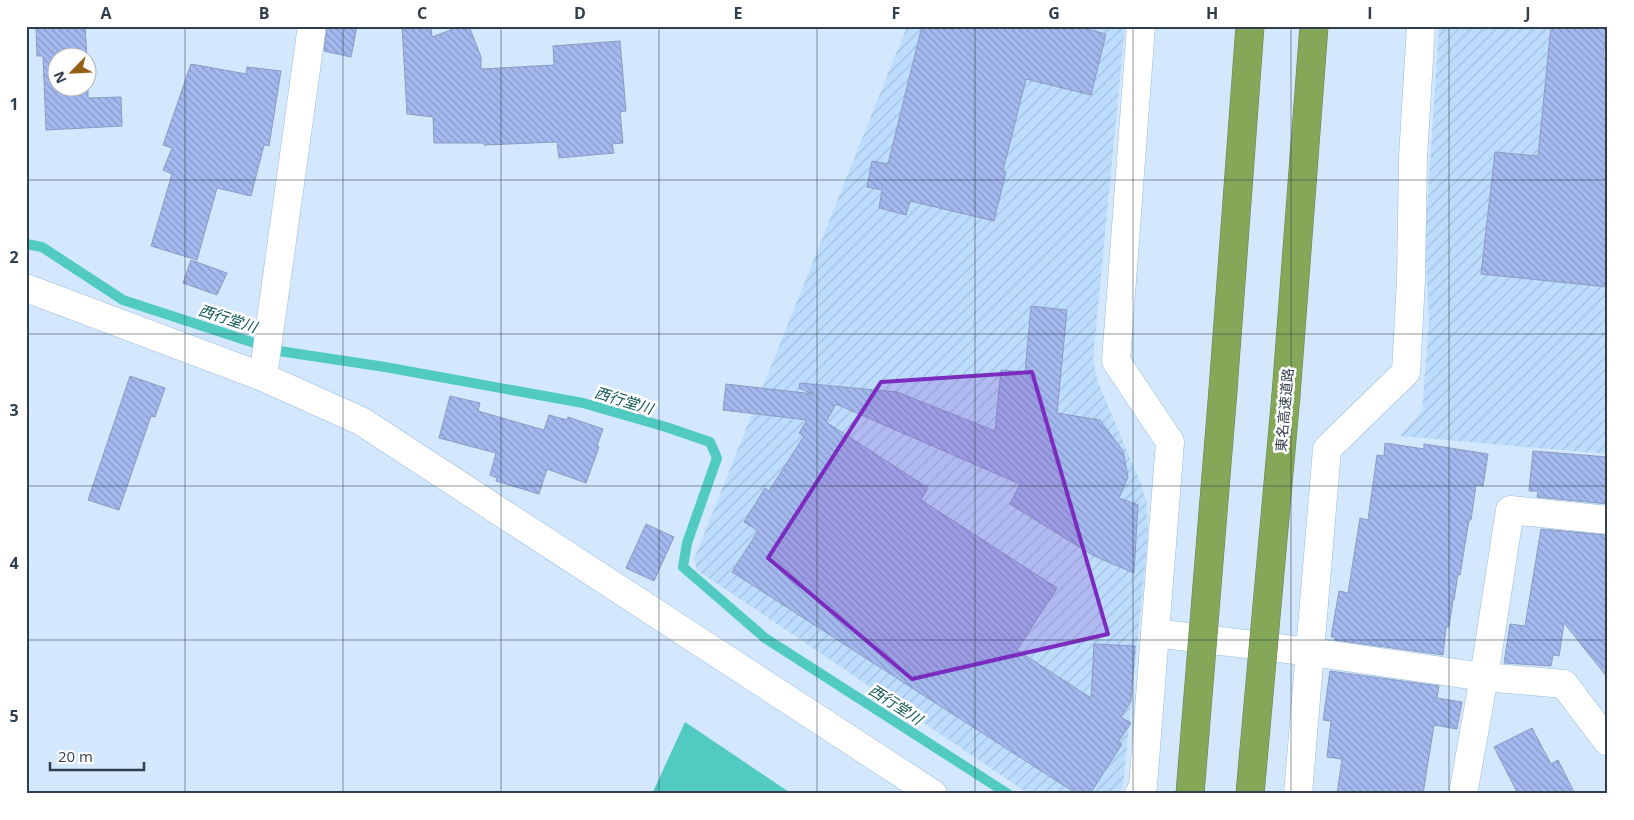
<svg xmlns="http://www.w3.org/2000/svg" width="1634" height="820" font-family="'Open Sans','Noto Sans JP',sans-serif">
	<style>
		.industrial { fill: url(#industrial-furrows) }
		.water { fill: #51cbc2 }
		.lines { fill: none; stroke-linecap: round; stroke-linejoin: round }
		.stream { stroke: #51cbc2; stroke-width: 10 }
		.building { fill: url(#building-back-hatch); stroke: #8c9bc2 }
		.street-casing { stroke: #99bbdc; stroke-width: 29 }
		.highway-casing { stroke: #678254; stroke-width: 29 }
		.street { stroke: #fff; stroke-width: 28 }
		.highway { stroke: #84a758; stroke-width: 28 }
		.highway-bridge-casing { stroke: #678254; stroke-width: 29; stroke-linecap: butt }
		.highway-bridge { stroke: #84a758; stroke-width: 28 }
		.marked { fill: #7b2cbf; fill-opacity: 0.2; stroke: #7b2cbf; stroke-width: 4; stroke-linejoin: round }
		.grid { fill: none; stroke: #303e4c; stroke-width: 1; stroke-opacity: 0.55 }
		.labels { text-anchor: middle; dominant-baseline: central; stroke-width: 5; stroke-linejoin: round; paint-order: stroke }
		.street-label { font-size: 14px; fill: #303e4c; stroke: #fff }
		.water-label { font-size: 15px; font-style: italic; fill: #105753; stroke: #fff }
		.neatline { fill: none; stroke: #303e4c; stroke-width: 2 }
		.grid-label { font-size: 16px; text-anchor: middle; font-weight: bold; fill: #303e4c }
	</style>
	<defs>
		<pattern id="industrial-furrows" width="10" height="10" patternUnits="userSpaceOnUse" patternTransform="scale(1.25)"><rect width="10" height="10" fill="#bdddfe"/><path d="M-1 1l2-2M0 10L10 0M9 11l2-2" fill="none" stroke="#a3bfdb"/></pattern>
		<pattern id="building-back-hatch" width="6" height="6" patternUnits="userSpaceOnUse" patternTransform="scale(1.25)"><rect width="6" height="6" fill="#a4b9ef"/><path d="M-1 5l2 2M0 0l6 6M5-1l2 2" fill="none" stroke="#8698c4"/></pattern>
	</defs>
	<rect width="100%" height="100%" fill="#d3e8fd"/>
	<g class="industrial">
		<path d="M 907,26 L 1125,26 L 1093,360 L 1098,382 L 1141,484 L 1147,504 L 1148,536 L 1123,786 L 1118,794 L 1029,794 L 697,570 L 694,559 Z"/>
		<path d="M 1439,26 L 1608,26 L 1608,454 L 1400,436 L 1422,411 L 1429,321 L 1425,239 Z"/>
	</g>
	<path class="water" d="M 685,722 L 792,794 L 652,794 Z"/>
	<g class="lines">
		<path class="stream" d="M 26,244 L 42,247 L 123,300 L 279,351 L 385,367 L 583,403 L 666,427 L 710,442 L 717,458 L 687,543 L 683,567 L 765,638 L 1008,794"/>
	</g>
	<g class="building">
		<path d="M 36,26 L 85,26 L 87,58 L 58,58 L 58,88 L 88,88 L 88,77 L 88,98 L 121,97 L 122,126 L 46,130 L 43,56 L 37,56 Z"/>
		<path d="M 327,26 L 357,26 L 351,57 L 324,51 Z"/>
		<path d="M 402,26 L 431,26 L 432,37 L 461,26 L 469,26 L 481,57 L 481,69 L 554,65 L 553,46 L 620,41 L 626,111 L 620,112 L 623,143 L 612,144 L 614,153 L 559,158 L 557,142 L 484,145 L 484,143 L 434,143 L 433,117 L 407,114 Z"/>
		<path d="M 922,26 L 1075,26 L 1106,34 L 1091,95 L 1026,79 L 1003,171 L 1006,172 L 994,221 L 910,201 L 906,215 L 879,208 L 882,190 L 867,187 L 872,161 L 888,164 Z"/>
		<path d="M 1551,26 L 1607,26 L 1603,58 L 1608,59 L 1608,287 L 1481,274 L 1495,152 L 1538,156 Z"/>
		<path d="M 191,64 L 246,74 L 247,67 L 281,71 L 269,146 L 264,145 L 251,196 L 217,188 L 197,260 L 151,246 L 172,174 L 163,170 L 172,148 L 163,145 Z"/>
		<path d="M 191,260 L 227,273 L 217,295 L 183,283 Z"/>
		<path d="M 1031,306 L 1067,310 L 1057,413 L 1100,420 L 1123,451 L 1128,477 L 1119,498 L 1138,505 L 1134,573 L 1094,556 L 1010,504 L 1020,484 L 836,404 L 826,422 L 928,488 L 921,500 L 1057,588 L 1017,650 L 1091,698 L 1094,644 L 1135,646 L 1131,701 L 1121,717 L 1131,723 L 1118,742 L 1122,744 L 1090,794 L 1077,794 L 732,572 L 758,531 L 744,522 L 765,488 L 769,491 L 804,436 L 799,433 L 807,420 L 723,410 L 726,384 L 813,394 L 799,388 L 800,383 L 897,392 L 995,431 L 1001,370 L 1025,372 Z"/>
		<path d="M 130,376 L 165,388 L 155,417 L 151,416 L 119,510 L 88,500 Z"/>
		<path d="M 450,396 L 480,403 L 478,411 L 544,430 L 549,415 L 567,420 L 568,417 L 603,429 L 597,446 L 599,447 L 586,483 L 547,469 L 539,494 L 496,481 L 497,478 L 490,475 L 496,453 L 439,438 Z"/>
		<path d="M 1385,443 L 1424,449 L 1424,444 L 1488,454 L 1483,486 L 1476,485 L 1471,520 L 1469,520 L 1460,575 L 1458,574 L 1454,600 L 1453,600 L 1449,627 L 1446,627 L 1443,655 L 1335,640 L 1335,637 L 1331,637 L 1339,591 L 1348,593 L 1360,518 L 1368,520 L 1377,455 L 1384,456 Z"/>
		<path d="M 1533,451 L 1608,457 L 1608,504 L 1537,497 L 1538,491 L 1529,491 Z"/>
		<path d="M 646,524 L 674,537 L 654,581 L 626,568 Z"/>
		<path d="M 1541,529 L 1608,535 L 1608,678 L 1564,623 L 1559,656 L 1553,655 L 1551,666 L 1504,663 L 1510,624 L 1525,626 Z"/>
		<path d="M 1330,671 L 1439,686 L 1437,698 L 1462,702 L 1457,729 L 1434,725 L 1423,794 L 1337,794 L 1342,759 L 1327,757 L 1331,721 L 1323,720 Z"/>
		<path d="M 1532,728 L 1551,764 L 1558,760 L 1575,794 L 1518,794 L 1494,747 Z"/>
	</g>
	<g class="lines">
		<g class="street-casing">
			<g id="street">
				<path d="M 26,288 L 263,377 L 361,421 L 933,794"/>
				<path d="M 263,377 L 312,26"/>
				<path d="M 1155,633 L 1311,652 L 1484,677 L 1564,684 L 1608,742"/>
				<path d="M 1139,794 L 1143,786 L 1170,442 L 1116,361 L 1141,26"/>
				<path d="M 1298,794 L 1327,449 L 1406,372 L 1411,280 L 1413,157 L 1421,26"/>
				<path d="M 1463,794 L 1484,677 L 1510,510 L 1608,520"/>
			</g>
		</g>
		<g class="highway-casing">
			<g id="highway">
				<path d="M 1223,390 L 1250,26"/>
				<path d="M 1286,395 L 1314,26"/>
			</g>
		</g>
		<use href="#street" class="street"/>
		<use href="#highway" class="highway"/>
		<g class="highway-bridge-casing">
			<g id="highway-bridge">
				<path d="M 1190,794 L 1223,390"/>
				<path d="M 1250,794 L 1286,395"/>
			</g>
		</g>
		<use href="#highway-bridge" class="highway-bridge"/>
	</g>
	<path class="marked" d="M 1032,372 L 1108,634 L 912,679 L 768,558 L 881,382 Z"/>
	<path class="grid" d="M 185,26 L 185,794M 343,26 L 343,794M 501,26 L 501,794M 659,26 L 659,794M 817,26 L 817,794M 975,26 L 975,794M 1133,26 L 1133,794M 1291,26 L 1291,794M 1449,26 L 1449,794M 26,180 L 1608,180M 26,334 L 1608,334M 26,486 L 1608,486M 26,640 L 1608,640"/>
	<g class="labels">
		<g class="street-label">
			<text transform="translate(1284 410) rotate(-85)">東名高速道路</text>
		</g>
		<g class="water-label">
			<text transform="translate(228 318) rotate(18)">西行堂川</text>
			<text transform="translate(624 400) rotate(17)">西行堂川</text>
			<text transform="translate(896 704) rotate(33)">西行堂川</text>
		</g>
	</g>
	<rect width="1634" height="820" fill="none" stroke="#ffffff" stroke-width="55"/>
	<g transform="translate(72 72) rotate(246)"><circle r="24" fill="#ffffff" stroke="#acb2b7"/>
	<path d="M0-4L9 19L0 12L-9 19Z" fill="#945f15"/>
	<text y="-8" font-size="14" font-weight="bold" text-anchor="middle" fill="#303e4c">N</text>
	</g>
	<path d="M50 762v8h94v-8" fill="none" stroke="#303e4c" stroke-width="2.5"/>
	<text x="58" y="762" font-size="15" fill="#303e4c" stroke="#ffffff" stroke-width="4" paint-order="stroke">20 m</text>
	<rect x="28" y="28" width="1578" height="764" class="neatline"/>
	<g class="grid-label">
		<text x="106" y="19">A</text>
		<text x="264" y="19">B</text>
		<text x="422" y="19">C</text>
		<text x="580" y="19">D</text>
		<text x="738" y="19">E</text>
		<text x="896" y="19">F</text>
		<text x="1054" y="19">G</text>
		<text x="1212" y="19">H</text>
		<text x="1370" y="19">I</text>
		<text x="1528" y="19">J</text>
		<text x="14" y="110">1</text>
		<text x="14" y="263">2</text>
		<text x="14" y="416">3</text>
		<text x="14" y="569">4</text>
		<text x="14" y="722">5</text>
	</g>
</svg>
